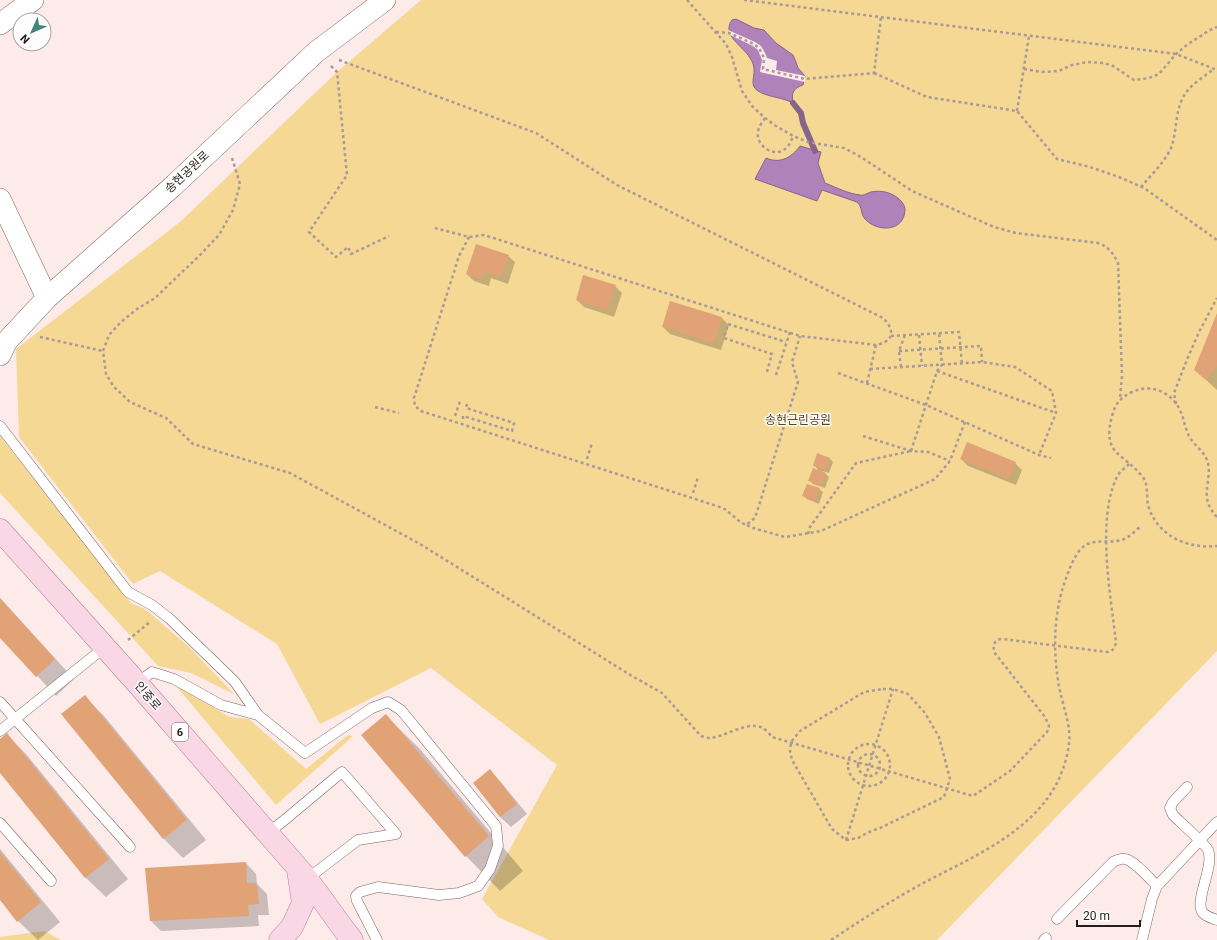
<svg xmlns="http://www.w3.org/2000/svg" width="1217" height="940" viewBox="0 0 1217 940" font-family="Roboto,'Noto Sans KR',sans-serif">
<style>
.green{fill:#f5d894}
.water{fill:#b082ba;stroke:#87648b}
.pier{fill:#fcebe9}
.shadow{fill:#0003}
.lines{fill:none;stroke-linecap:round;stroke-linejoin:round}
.stream{stroke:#87648b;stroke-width:6}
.building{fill:#e1a276}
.lane-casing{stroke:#7c6462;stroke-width:11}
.street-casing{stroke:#7c6462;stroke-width:22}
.primary-casing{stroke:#ae8494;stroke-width:23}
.path{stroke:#a89a98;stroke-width:2.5;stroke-dasharray:3 3;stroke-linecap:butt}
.lane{stroke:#fff;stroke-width:10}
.street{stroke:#fff;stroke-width:21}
.primary{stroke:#fad7e5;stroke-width:22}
.labels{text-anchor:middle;stroke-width:3;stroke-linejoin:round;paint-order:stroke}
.shield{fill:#fdfdfd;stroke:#676060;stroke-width:1}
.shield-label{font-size:11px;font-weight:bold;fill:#271d1c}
.street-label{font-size:12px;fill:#271d1c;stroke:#fdfdfd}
.park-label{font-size:12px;fill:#5b460e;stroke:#fdfdfd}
</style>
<rect width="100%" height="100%" fill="#fcebe9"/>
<path class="green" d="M421,0H1217V651L937,940H549L498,917L482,899L557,765L431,668L320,724L277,644L160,571L133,584L19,437L16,349L180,222L337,72Z
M0,436L131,603L145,609L188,646L234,694L191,673L158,666L0,493Z
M177,687L182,688L229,717L249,719L306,769L348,735L353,736L276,805Z
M44,931L61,940H0V937Z"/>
<path class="water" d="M736,19L754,28L764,30L776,43L793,55L796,62L798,68L805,76L803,85C794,88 791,92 793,103C782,97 767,97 758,91C749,85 755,77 754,69C754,65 752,61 750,58C743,46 721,35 732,20Z
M800,146L821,152L818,163L825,183C835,187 849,194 860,195C864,196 867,193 871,192C881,190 892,192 900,200C903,203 905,206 905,210C904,232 878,232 866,220C860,215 863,207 857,202L822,190L817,201L755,179L766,158C780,164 791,158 800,146Z"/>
<path class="pier" d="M728,30L755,42L761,46L765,53L767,58L777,61L776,70L805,76V82L760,72L762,60L758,50L753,46L730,35Z"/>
<path class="shadow" d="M508,256L515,262L508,284L491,278L489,286L474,281L467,274Z
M615,286L622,293L614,317L584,307L577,300Z
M670,302L722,318L729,325L721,350L670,334L663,327Z
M1217,315V390L1195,370Z
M829,458L833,462L829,473L822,471L829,477L825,488L813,484L810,480L820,472L814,465Z
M961,459L1015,463L1022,470L1016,485L968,466Z
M819,489L823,492L819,504L807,499L804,496Z
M0,598L74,679L56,696L0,636Z
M84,696L104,716L206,840L183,858L164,839L62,714Z
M385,715L420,749L523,871L500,891L466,856L363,735Z
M7,735L26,754L128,879L106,897L86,878L0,772V740Z
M490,771L500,781L527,814L511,827L500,817L474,783Z
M0,849L60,922L38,940L18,921L0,899Z
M246,863L256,874L257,884L267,894L269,915H258L259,926L161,931L151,921Z"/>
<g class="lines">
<path class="stream" d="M793,103L801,113L803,123L815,151"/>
</g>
<path class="building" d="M476,244L509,255L501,277L484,272L482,280L466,274Z
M583,275L616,285L607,310L576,300Z
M670,301L722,317L714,343L662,327Z
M1217,313V366L1206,380L1194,370Z
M967,442L1016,462L1009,479L960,459Z
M817,453L830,458L826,470L813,466Z
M813,468L826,473L821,485L808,481Z
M807,484L820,488L815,501L802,496Z
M0,598L55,659L36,677L0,638Z
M85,695L187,820L163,839L61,714Z
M386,714L489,836L465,857L361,735Z
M7,733L109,859L85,878L0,773V739Z
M490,769L517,804L500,817L473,783Z
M0,852L41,902L17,922L0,900Z
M246,862L247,883H257L259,904L248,905L249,916L150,921L145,868Z"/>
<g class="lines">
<g class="lane-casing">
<path id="lane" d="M0,426L128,592L152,605L170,619L235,682L258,715L305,753L372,708L388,702L401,710L496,826L498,846L490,869L478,886L459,893L439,895L378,887L360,892L356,896L357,901L377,940
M137,683L152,672L174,679L221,705L258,715
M0,702L130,847
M0,731L105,647
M1187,787L1173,802L1170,808L1173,815C1179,821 1205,844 1208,850C1215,867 1193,902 1203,913C1207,917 1212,918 1217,920
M0,823L51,881
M267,833L281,823L342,772L396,834L358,840L307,879
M1057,919L1113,862C1117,860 1121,858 1125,859C1135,861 1150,879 1157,886
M1044,940L1046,938
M1142,940L1152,899L1157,886L1217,822"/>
</g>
<g class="street-casing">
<path id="street" d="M0,24L33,0
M0,199L47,298
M0,355L7,341L47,298L172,187L316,52L385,0"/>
</g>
<g class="primary-casing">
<path id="primary" d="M0,530L137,683L297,867C317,890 333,916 352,940
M280,940L292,927L303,903L298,870"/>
</g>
<path class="path" d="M687,0L726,44L732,57L742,91L752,106L765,118L776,126L793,136L808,142L844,148L861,157L912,191L994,227L1016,233L1098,243C1109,247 1113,253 1118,263L1122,376L1120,399
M744,0L1176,54L1217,70
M716,32L729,33L754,44L759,48L764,58L763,69L805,79L874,73L881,17
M339,60L536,133L617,185L883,318C890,324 896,336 885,342C883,344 878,344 876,345L800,336L484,235L469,237L435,228
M331,66L337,72L347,175L309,232L336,257L348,247L351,254L389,236
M1024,69L1042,72L1059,71L1072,65L1088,62L1104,63L1113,66L1134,80L1149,78L1159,74L1176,54L1188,44L1210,30L1217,27
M874,73L927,97L1017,111L1057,159L1090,167L1119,177L1144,188L1217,240
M1017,111L1029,36
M765,118C762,123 758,127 758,133C756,144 771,156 782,151C788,148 791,142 793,136
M232,158L240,184L233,210L219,235L200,255L155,298L137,309L121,322L109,335L103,351L106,374L114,387L130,402L166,418L193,444L290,473L420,544L632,676L662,693L701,736C704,737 707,738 710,738C725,737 748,720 763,728C766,730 770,734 772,737L973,796L1010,771L1047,732L1049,726L1045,717L994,652C993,645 994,639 1003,639L1107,652C1113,651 1114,649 1116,643C1111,597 1096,519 1117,477C1119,472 1125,468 1129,464
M1141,187C1151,175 1164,163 1171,148C1178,130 1174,106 1188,90C1195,82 1206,75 1214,69
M469,237L459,256L414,398L415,406L421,411L723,508C731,513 737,521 746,525L755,518L798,382L792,362L800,336
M919,335L922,366
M891,336L959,332L962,364
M40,337L103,351
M899,351L981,346L982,362
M901,367L899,351L905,335
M870,369L982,362L1015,367L1052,391L1056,413L1039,455
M937,371L1056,413
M767,372L772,354L724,338L728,324L786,342
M838,373L926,405L1039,455L1051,458
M776,375L790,332
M867,383L876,345
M1176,404L1174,393L1188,357L1199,332L1217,298
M375,407L399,413
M455,416L460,401
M463,419V416L512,431L514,423L466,408L467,404
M863,436L911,451L928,452L950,461
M911,451L937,371L942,365L939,333
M587,459L592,443
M693,493L698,477
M1217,517C1198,497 1212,483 1208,463C1205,451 1194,446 1189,436C1185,428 1184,419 1180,410C1171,392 1151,383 1132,392C1120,398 1115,404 1112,416C1102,455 1122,452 1142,476C1149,484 1146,495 1148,505C1157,536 1187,549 1217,546
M747,525L753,528L785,537L821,531L935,479L950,461L965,422
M808,534L810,527L856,463L911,451
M128,640L150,622
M883,689H893L908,694L925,713L939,737L950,779L944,797L880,828L869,832L858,838L846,840L832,829L792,760L790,751L791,742L800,731L864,692Z
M848 765a21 21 0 1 1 42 0a21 21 0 1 1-42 0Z
M858 765a11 11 0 1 1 22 0a11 11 0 1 1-22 0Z
M846,840L893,689
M831,940C860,921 886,904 916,887C965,860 1027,837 1056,785C1064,769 1071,748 1069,730C1067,713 1060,697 1058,680C1053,647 1054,613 1065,581C1069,571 1073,557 1081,549C1092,537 1108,544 1121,540C1129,538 1135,531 1141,526"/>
<use href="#lane" class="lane"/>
<use href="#street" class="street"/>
<use href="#primary" class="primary"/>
</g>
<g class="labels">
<rect class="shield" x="172" y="723" width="16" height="18" rx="3"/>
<g class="shield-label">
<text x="180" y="736">6</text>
</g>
<g class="street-label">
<text transform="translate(187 172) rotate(-43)" y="4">송현공원로</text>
<text transform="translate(148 696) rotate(49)" y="4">인중로</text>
</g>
<g class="park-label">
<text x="798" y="424">송현근린공원</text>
</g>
</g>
<g transform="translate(32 32) rotate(225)"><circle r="19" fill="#fdfdfd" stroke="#a7a3a3"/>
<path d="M0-3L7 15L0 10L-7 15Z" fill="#40857a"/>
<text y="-6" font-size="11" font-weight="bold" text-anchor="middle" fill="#271d1c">N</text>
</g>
<path d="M1077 920v6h63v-6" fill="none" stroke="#271d1c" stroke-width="2"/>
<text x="1083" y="920" font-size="12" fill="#271d1c" stroke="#fdfdfd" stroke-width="3" paint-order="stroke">20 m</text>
</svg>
